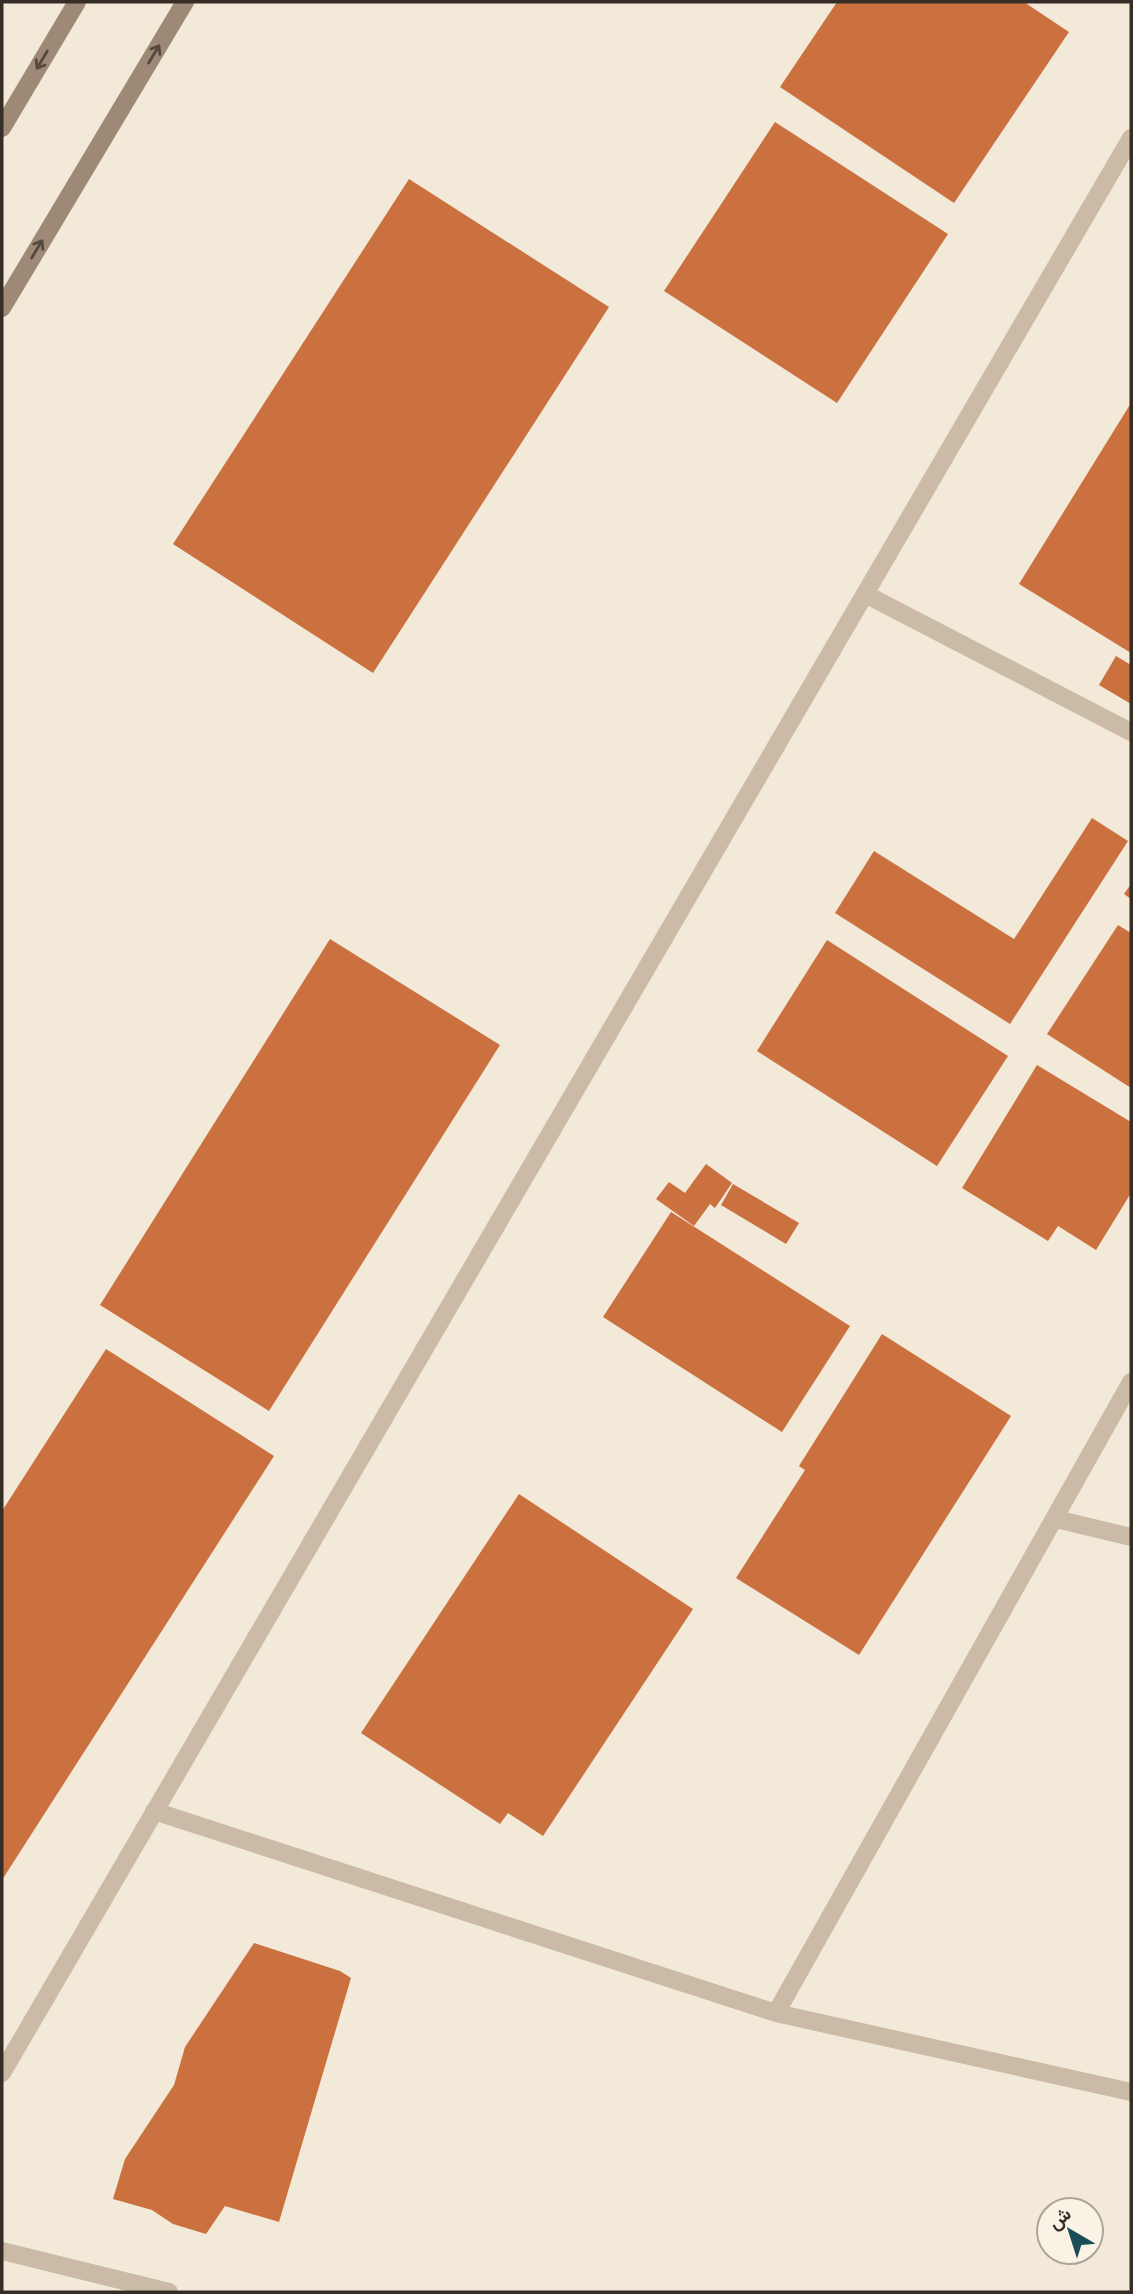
<svg xmlns="http://www.w3.org/2000/svg" width="1133" height="2294" viewBox="0 0 1133 2294" font-family="'Golos Text',Vazirmatn,sans-serif">
<style>
.building{fill:#ca713f}
.lines{fill:none;stroke-linecap:round;stroke-linejoin:round}
.street{stroke:#cbbaa5;stroke-width:18}
.secondary{stroke:#9e8976;stroke-width:18}
.oneway{stroke:#55493e}
</style>
<rect width="100%" height="100%" fill="#f2e9d9"/>
<path class="building" d="M837,2H1024L1069,32L954,203L780,87Z
M775,122L948,234L837,403L664,291Z
M409,179L609,307L373,673L173,544Z
M1131,403V653L1019,584Z
M1116,656L1131,665V704L1099,685Z
M1092,818L1128,841L1010,1024L835,913L874,851L1014,939Z
M1131,884V899L1124,894Z
M1118,925L1131,933V1088L1047,1034Z
M330,939L500,1045L269,1411L100,1305Z
M827,940L1008,1056L937,1166L757,1051Z
M1037,1065L1131,1122V1193L1096,1250L1058,1226L1048,1241L962,1188Z
M706,1164L732,1183L715,1208L710,1204L694,1226L656,1199L669,1182L685,1193Z
M733,1184L799,1223L786,1244L721,1205Z
M671,1212L850,1326L782,1432L603,1317Z
M882,1334L1011,1416L859,1655L736,1578L805,1470L799,1466Z
M106,1349L274,1456L2,1880V1511Z
M519,1494L693,1609L543,1836L508,1813L500,1824L361,1733Z
M254,1943L340,1971L351,1978L279,2222L225,2206L206,2234L173,2224L152,2210L113,2199L125,2159L174,2085L185,2047Z"/>
<g class="lines">
<path class="street" d="M865,594L1131,732
M1056,1519L1131,1537
M154,1811L776,2013L1131,2092
M776,2013L1131,1382
M2,2073L1131,138
M2,2251L169,2292"/>
<path class="secondary" d="M2,128L77,2
M2,308L185,2"/>
</g>
<defs><path id="oneway-shaft" d="M-6 0H5M1.5-3L5.5 0L1.5 3" fill="none" stroke-width="1.6" stroke-linecap="round" stroke-linejoin="round" transform="scale(1.75)"/></defs>
<g class="oneway">
<use href="#oneway-shaft" transform="translate(154 54) rotate(-59)"/>
<use href="#oneway-shaft" transform="translate(42 60) rotate(121)"/>
<use href="#oneway-shaft" transform="translate(37 249) rotate(-59)"/>
</g>
<rect width="1133" height="2294" fill="none" stroke="#362d26" stroke-width="7"/>
<g transform="translate(1070 2231) rotate(321)"><circle r="33" fill="#faf3e5" stroke="#aca499" stroke-width="2"/>
<path d="M0-5L12 26L0 18L-12 26Z" fill="#1b4d59"/>
<text y="-10" font-size="19" font-weight="bold" text-anchor="middle" fill="#362d26">ش</text>
</g>
</svg>
